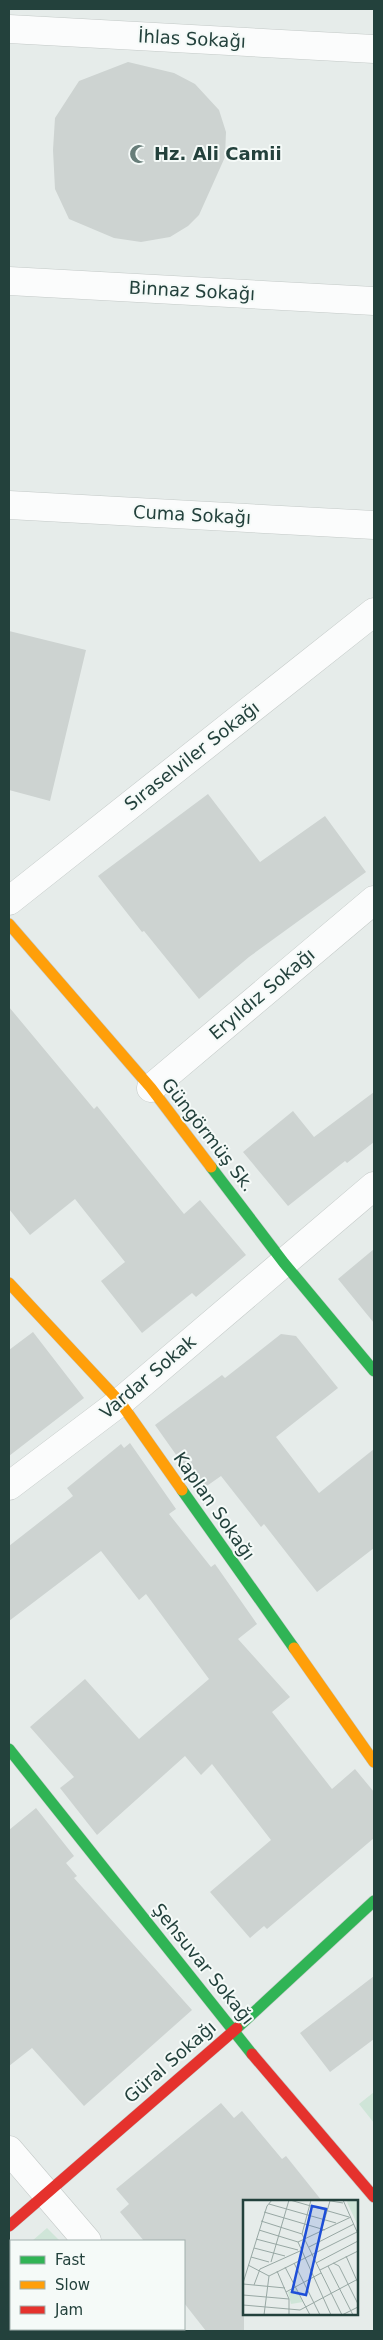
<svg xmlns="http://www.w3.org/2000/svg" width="383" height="2340" viewBox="0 0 383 2340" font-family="'DejaVu Sans',sans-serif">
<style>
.green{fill:#cfe5d8}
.building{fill:#cdd3d1}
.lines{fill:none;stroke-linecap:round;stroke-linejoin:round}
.street-casing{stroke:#c3c9c7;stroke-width:29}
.fast-casing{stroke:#c2c9c7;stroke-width:12}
.slow-casing{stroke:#c2c9c7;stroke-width:12}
.jam-casing{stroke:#c2c9c7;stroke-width:12}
.path{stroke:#c2ccca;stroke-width:3;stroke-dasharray:2.5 4;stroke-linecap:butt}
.street{stroke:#fbfcfc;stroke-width:28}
.fast{stroke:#30b455;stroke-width:11}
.slow{stroke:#ff9f0a;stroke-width:11}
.jam{stroke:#e5322d;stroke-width:11}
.labels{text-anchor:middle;stroke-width:4;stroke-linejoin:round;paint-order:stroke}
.street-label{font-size:18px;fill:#23413c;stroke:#f5faf8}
.poi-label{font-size:18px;font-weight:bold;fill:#23413c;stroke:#f5faf8;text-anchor:start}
.inset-road{fill:none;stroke:#98a8a4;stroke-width:1}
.view{fill:#1d4ed8;fill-opacity:0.15;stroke:#1d4ed8;stroke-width:2.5}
.inset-edge{fill:none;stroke:#23413c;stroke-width:2.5}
</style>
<rect width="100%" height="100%" fill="#e6ecea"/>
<path class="green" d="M374,2092V2123L359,2104Z
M47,2228L60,2241H32Z
M11,2260V2329H142L144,2331H9V2262Z"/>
<path class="building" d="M128,62L174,73L195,84L219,110L226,132L225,157L199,215L188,226L170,237L141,242L114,238L69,219L55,189L53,150L55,118L79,81Z
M9,631L86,650L50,801L9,790Z
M208,794L260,862L325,816L366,872L249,957L199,999L144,931L142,932L98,876Z
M9,1007L94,1109L97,1106L184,1214L200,1200L246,1255L196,1297L192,1293L142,1333L101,1281L125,1262L75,1199L30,1235L9,1209Z
M374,1092V1142L347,1163L345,1161L288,1206L243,1152L293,1111L314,1137Z
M374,1249V1323L338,1279Z
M33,1332L84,1398L9,1456V1350Z
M281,1334L296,1336L338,1388L276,1437L319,1493L374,1449V1548L317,1592L264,1524L261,1527L221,1476L201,1490L155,1425L222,1375L225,1378Z
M130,1443L176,1509L169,1514L211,1567L215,1564L257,1624L238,1639L290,1697L272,1712L332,1789L355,1769L374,1792V1838L267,1929L264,1926L250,1938L210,1892L271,1840L212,1764L201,1775L185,1756L97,1835L60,1788L74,1777L30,1727L85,1679L139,1739L209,1679L146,1594L139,1600L101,1551L9,1621V1546L73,1496L67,1488L121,1444L124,1448Z
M36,1808L74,1856L66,1863L77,1876L74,1878L192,2010L84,2106L32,2048L9,2066V1830Z
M374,1976V2039L330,2072L300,2033Z
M221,2103L234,2118L242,2111L282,2159L286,2156L322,2201H244V2331H206L184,2303V2241H144L120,2212L129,2204L116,2189Z"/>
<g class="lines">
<g class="street-casing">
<path id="street" d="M9,29L374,49
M9,281L374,301
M9,505L374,525
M9,901L374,612
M151,1088L374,900
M9,1486L120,1402L374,1186
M9,2150L87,2241
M165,2329L167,2331"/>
</g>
<g class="fast-casing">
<path id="fast" d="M211,1167L284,1263L374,1371
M182,1490L294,1648
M9,1749L252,2054
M237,2028L374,1901"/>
</g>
<g class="slow-casing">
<path id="slow" d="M9,924L151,1088L211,1167
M9,1283L120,1402L182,1490
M294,1648L374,1762"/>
</g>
<g class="jam-casing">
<path id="jam" d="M252,2054L374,2197
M9,2226L237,2028"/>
</g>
<path class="path" d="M9,2319L11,2322
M17,2329L19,2331"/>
<use href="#street" class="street"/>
<use href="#fast" class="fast"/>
<use href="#slow" class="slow"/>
<use href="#jam" class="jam"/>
</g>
<defs>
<g id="mosque-bare" transform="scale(1.5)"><path d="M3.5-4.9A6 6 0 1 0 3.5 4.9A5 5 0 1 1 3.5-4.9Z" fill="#677d79" stroke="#f5faf8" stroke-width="2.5" paint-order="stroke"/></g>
</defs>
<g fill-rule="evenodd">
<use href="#mosque-bare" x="139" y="154"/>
</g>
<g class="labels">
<g class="street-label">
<text transform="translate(192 39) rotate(3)" y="6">İhlas Sokağı</text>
<text transform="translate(192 291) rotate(3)" y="6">Binnaz Sokağı</text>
<text transform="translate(192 515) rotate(3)" y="6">Cuma Sokağı</text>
<text transform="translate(192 756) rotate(-38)" y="6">Sıraselviler Sokağı</text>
<text transform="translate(262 994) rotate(-40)" y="6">Eryıldız Sokağı</text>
<text transform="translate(208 1135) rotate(52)" y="6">Güngörmüş Sk.</text>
<text transform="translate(148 1377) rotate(-40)" y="6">Vardar Sokak</text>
<text transform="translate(214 1506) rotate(55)" y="6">Kaplan Sokağı</text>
<text transform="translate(203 1964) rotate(51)" y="6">Şehsuvar Sokağı</text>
<text transform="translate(170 2062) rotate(-41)" y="6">Güral Sokağı</text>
</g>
<g class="poi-label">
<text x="154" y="160">Hz. Ali Camii</text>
</g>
</g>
<g transform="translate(243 2200)">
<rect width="115" height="115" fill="#e6ecea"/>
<path d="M105,0H115V26L104,2ZM52,88L60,102L48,104L45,92Z" fill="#cfe5d8"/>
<path class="inset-road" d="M47,0L106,17M82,0L100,3M100,0L115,34M26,4L93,23M21,12L82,30M18,21L59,34M79,28L87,1M16,30L55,42L108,17M59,34L99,115M59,34L68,0M13,39L55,50M55,42L88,115M66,47L111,24M11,48L42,56M103,56L115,83M8,57L26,62M28,62L46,0M51,63L77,115M73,63L115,41M90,63L96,66L115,104M5,65L26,76L21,115M85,66L110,115M42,67L67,115M77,70L115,51M34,71L46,99V115M26,76L114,32M0,83L24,6L29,0M0,84L42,88M11,85L17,69L57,51M43,92L78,73M0,95L46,99M0,105L57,110M57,110L115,79M99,115L115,107"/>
<path class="view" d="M69,6L83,9L63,95L49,92Z"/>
<rect width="115" height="115" class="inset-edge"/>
</g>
<rect width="383" height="2340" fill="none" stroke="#23413c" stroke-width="20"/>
<rect x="10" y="2240" width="175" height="90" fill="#f5faf8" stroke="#a1b0ad"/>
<rect x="20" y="2256" width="25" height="8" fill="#30b455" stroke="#a1b0ad"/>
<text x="55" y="2265" font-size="15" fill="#23413c">Fast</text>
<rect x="20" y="2281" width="25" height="8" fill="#ff9f0a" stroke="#a1b0ad"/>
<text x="55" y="2290" font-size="15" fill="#23413c">Slow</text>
<rect x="20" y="2306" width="25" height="8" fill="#e5322d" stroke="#a1b0ad"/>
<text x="55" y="2315" font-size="15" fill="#23413c">Jam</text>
</svg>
